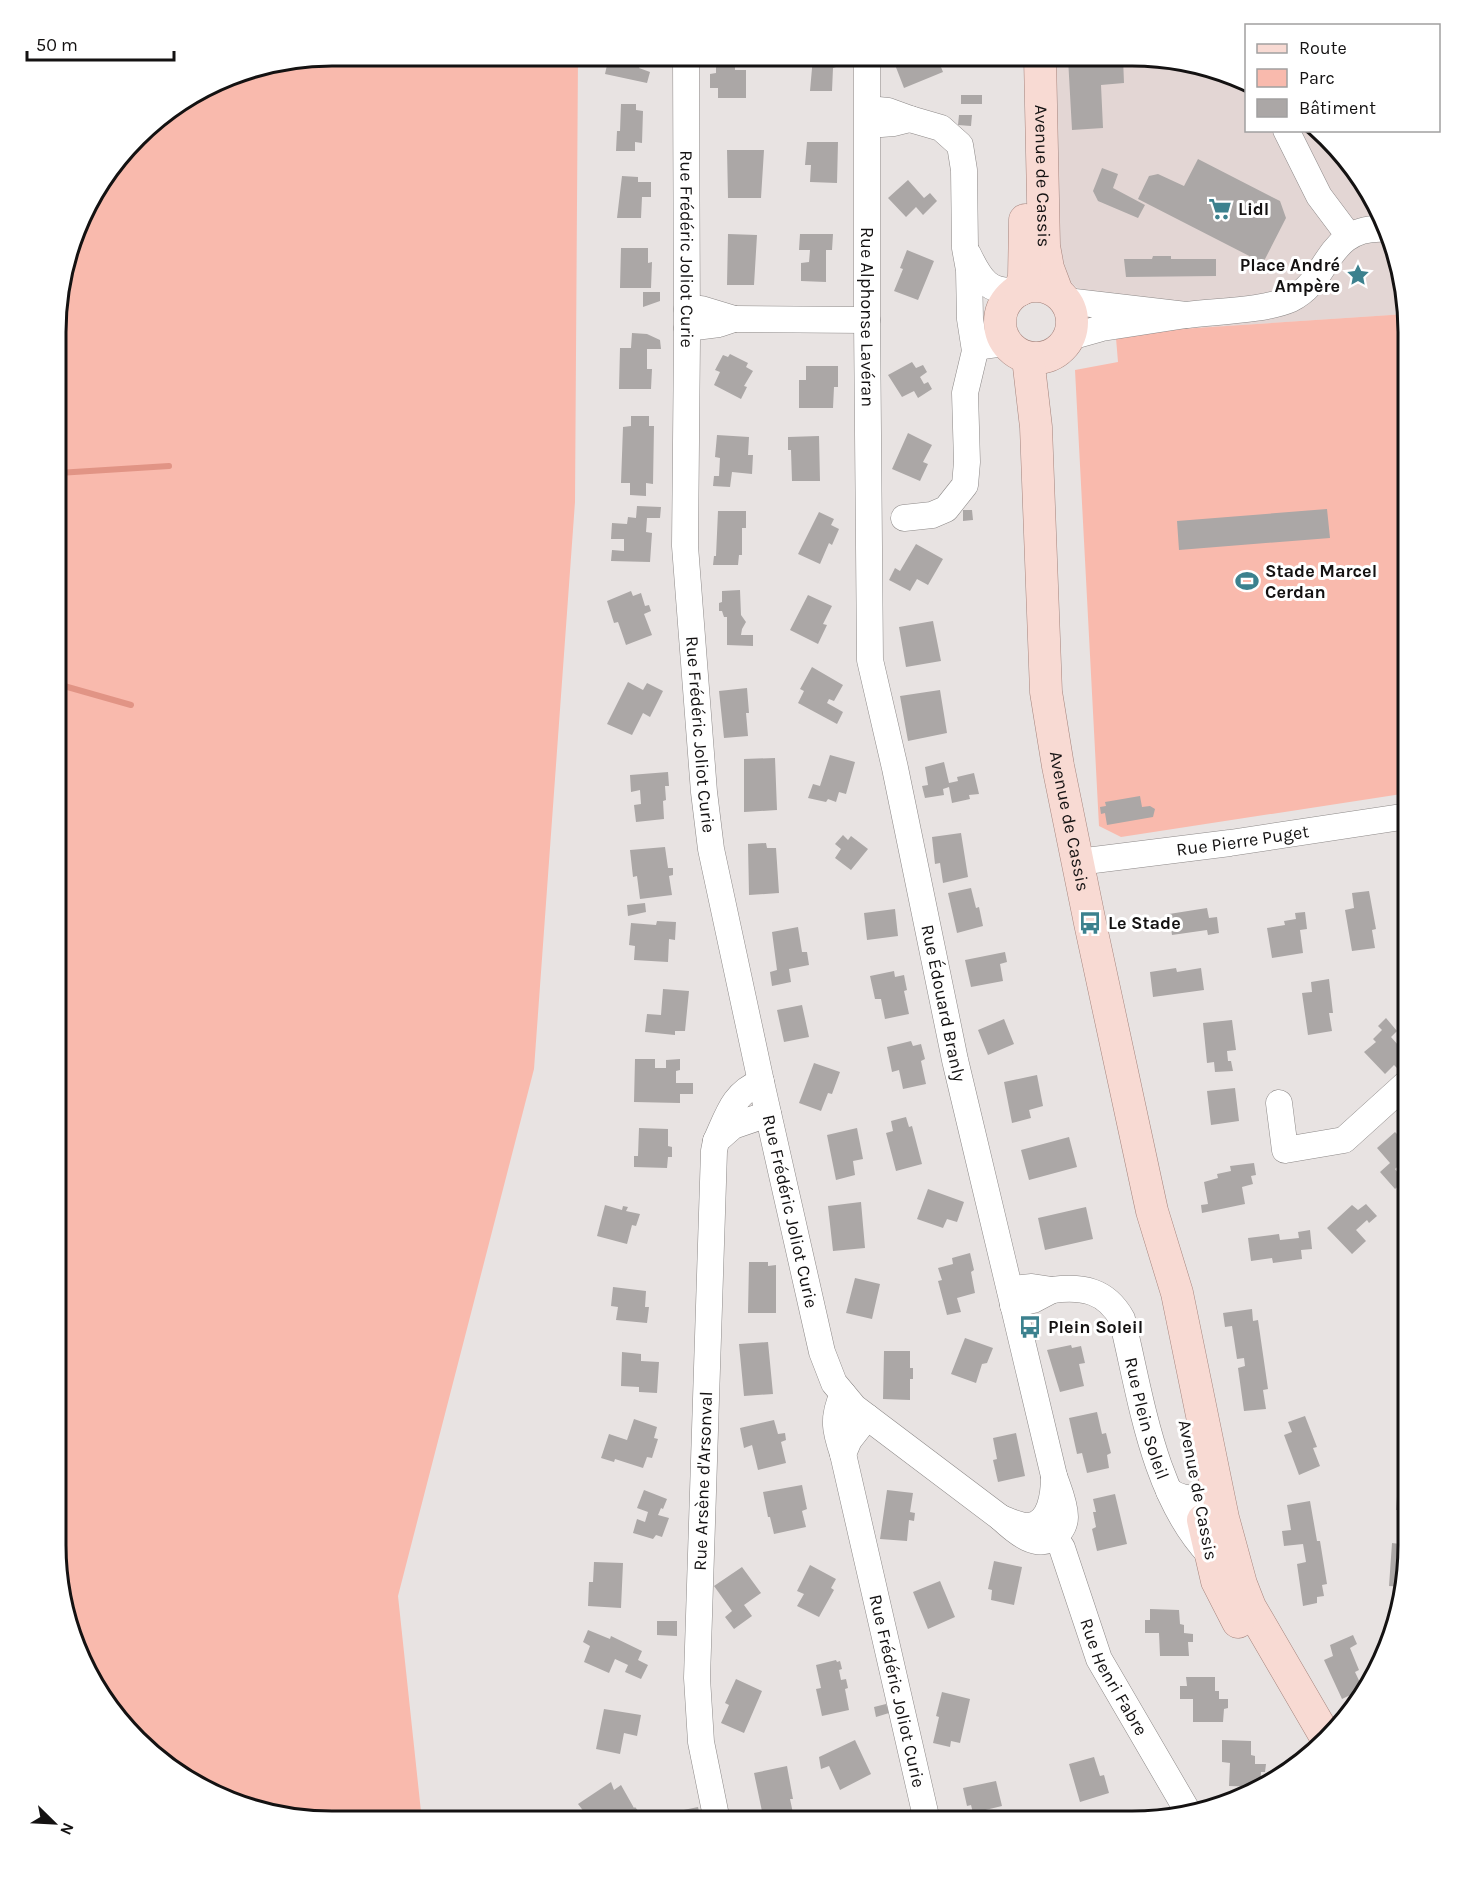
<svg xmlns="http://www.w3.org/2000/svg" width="1464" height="1877" viewBox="0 0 1464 1877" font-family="Karla,sans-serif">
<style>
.built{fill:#e3d6d4}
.green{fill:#f9baad}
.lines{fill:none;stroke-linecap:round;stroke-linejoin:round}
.stream{stroke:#e19485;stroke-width:6}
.building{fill:#aba7a6}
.minor-casing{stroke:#8d8988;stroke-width:27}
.major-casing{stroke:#a5847d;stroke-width:33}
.minor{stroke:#fff;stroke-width:26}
.major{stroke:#f8dad3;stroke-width:32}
.labels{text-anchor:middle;stroke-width:6;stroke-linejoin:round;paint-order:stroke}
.street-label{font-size:18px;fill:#141212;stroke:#fff}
.poi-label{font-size:18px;font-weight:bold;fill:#141212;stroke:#fff;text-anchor:start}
.rim{fill:none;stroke:#141212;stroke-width:3}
</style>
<rect width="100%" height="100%" fill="#e8e3e2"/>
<path class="built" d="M1050,58H1168L1246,88V130L1312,131L1372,194L1399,261L1406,314L1120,333L1090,293L1079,289L1070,282L1060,250Z"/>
<path class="green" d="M332,56H578L575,502L534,1069L398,1596L422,1821H314L244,1807L179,1775L92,1683L65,1617L56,1545L58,296L92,194L150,124L243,70Z
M1406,314L1408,332V793L1121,837L1099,826L1075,370L1118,362L1116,338L1120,333Z"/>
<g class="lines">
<path class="stream" d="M58,473L169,466
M57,684L131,705"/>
</g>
<path class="building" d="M609,56H638L636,62L641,63L639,68L650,72L647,83L605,74Z
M813,57H836V67L833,68L832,91H810Z
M892,57H937L943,72L904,88Z
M1068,58H1123L1124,83L1101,85L1103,128L1072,130Z
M716,62L735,63V70H746V98H718V88H710V74L716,73Z
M961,95H982V104H961Z
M621,104H636V110L643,111L642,143L635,142V151H616L617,131H620Z
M959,115H972L971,126L958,125Z
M807,142H838L837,183L810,182L811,165H805Z
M727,150H764L761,198H728Z
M1198,159L1280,201L1286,218L1263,263L1138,199L1149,176L1158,174L1184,186Z
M1102,168L1118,174L1113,188L1145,205L1138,218L1098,201L1093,191Z
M622,176L638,177V182H651V197H642L641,218H617Z
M908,180L924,198L930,193L937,201L923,215L916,207L906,217L888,198Z
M728,234L757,235L754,285H727Z
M800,234H833L832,250H826V282L801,281V263L809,262L810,250H799Z
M621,248H648V263L652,262L651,288H620Z
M907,250L934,261L918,300L894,291L903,269L900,268Z
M1153,256H1171V259H1216V276L1126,277L1124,259H1152Z
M643,292H660V301L643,307Z
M632,333L647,334L660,340L661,349H647V369H652L651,389H619L620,348H631Z
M730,354L748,363L746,367L753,371L744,386L747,387L741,399L714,385L720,372L715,370L723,355L728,357Z
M912,362L916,368L923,365L927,372L920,377L924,384L928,382L932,389L918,398L914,391L902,397L888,375Z
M806,366H838V387H834L833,408H799V380H806Z
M631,416H649V426H654L653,484L646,483V496L630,495V483H621L623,427L631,426Z
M908,433L932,445L923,462L928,464L920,481L892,469Z
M717,435L749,437L748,455H753L752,474L732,472L730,487L713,486L714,476H719L720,458L715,457Z
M819,436L820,481H792L791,450H788V437Z
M637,506L661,507L660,518H647L646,532L652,533L650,562L611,561L612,550L624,551V539H611L612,523L627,524L628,517L636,518Z
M1327,509L1330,538L1179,550L1177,521Z
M963,510H972L973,520L963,521Z
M718,511H746V528H742V555H739L738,565H713L714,556H716Z
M819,512L834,519L831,525L839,529L832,545L829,543L820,564L798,554Z
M916,544L943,559L928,585L917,579L910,591L889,580L895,568L900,571Z
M740,590L741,615L746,622L742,629L741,635H753V646L727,645V617H724L722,611H719V603L722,602V591Z
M631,591L633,596L641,593L645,606L649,605L651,611L644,614L652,635L626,645L618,622L614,623L607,601Z
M808,595L832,606L823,624L827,625L818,644L790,630Z
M933,621L941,661L906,667L899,627Z
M812,667L843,685L834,701L829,699L827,703L843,712L837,724L798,703L804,691L800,689Z
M628,682L643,690L647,683L663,691L650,717L643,713L632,735L607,724Z
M747,688L749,713H746L748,736L724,738L719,691Z
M940,690L947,733L908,741L900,696Z
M830,755L855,762L846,794L839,792L836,802L828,799L826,802L808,798L813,784L820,786Z
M775,758L777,810L744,812V759Z
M944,762L949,783L958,781L957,777L974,773L979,794L969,795L970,799L952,803L949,787L943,789L944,795L925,798L922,786L928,785L925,767Z
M668,772L669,786H665L666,800L663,801L664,819L636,822L634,805L641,804L640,790L631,792L630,775Z
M1140,796L1142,807L1150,806L1155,809L1153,817L1107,825L1105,813L1101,814L1100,807L1106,806L1105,802Z
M961,833L968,877L943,883L940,863L935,864L932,837Z
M843,835L848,840L851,836L868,849L851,870L835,858L841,849L835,844Z
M766,843L767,848H776L779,893L749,895L748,844Z
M665,847L668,868H673V875L669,876L672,895L640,899L637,876L633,877L630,850Z
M1408,883V915H1407L1401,884Z
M971,888L976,908L979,907L983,926L957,933L948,893Z
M1369,891L1376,929L1372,930L1375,948L1352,951L1345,910L1354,908L1352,893Z
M645,903L646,912L628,916L627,905Z
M1207,908L1209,918L1217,917L1219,933L1208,935L1207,930L1172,935L1169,914Z
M895,909L898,936L867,940L864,913Z
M1305,912L1307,929L1300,930L1303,953L1272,958L1267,928L1285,925L1284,921L1296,919L1295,913Z
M657,921L676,922L675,940L669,939L668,962L634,960L635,946L629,945L631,923L656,925Z
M798,927L802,952H807L809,965L789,969L791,982L772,986L770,972L777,970L772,932Z
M1005,952L1007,962L1000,964L1003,981L971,987L965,960Z
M1176,968L1177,972L1201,968L1204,990L1153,997L1150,972Z
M894,971L895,977L904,975L907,990L904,991L909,1014L885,1019L881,999H875L870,976Z
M1329,979L1333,1013H1329L1332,1031L1308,1035L1302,993L1312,992L1311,982Z
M663,989L689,991L685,1031H675V1035L645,1032L647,1014L661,1015Z
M802,1005L809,1037L784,1042L777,1010Z
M1386,1018L1397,1031L1391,1037L1406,1054L1401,1059L1403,1061L1397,1068L1394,1065L1385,1074L1364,1052L1376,1042L1373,1039L1382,1030L1378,1026Z
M1004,1019L1014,1044L988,1055L978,1030Z
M1232,1020L1236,1050L1227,1051L1228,1061H1231L1233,1071L1215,1072L1214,1062L1207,1063L1203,1023Z
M911,1041L913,1046L921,1044L925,1059L921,1061L926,1084L903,1089L899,1070L892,1072L887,1047Z
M635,1059H655V1068H666V1060L680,1059V1070L676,1071V1083H693V1094H680V1103L634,1102Z
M814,1063L840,1072L832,1094L828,1093L821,1111L799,1103Z
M1037,1075L1043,1106L1029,1110L1031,1118L1012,1123L1004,1082Z
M1235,1088L1239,1121L1211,1125L1207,1091Z
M906,1117L909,1127L912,1126L922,1164L896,1171L886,1133L893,1131L891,1121Z
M1408,1127V1158L1395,1169L1399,1174L1404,1169L1408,1174V1178L1395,1189L1380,1172L1390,1163L1377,1148L1395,1132L1398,1135Z
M639,1128L668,1129V1146L672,1147V1157H668L667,1168L634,1167V1156H638Z
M857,1128L863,1159L853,1161L855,1175L836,1180L827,1135Z
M1069,1137L1077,1167L1029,1180L1021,1150Z
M1254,1163L1256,1175L1251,1176L1253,1184L1242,1187L1245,1204L1202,1213L1201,1205L1208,1204L1204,1182L1218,1178L1217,1174L1231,1171L1230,1166Z
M928,1189L964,1202L957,1222L947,1219L943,1228L917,1219Z
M861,1202L865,1248L833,1251L828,1206Z
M1366,1204L1377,1216L1369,1223L1367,1220L1356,1230L1366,1241L1352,1254L1327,1228L1352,1205L1358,1210Z
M605,1205L622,1210L623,1206L628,1207L626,1211L640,1214L636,1226L632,1225L627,1244L597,1236Z
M1086,1207L1093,1239L1045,1250L1038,1218Z
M1310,1230L1312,1249L1301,1250L1302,1259L1273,1263L1272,1258L1251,1261L1248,1238L1279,1234L1280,1240L1299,1238L1298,1232Z
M970,1253L974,1270L971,1272L975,1293L957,1298L961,1312L947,1315L938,1281L942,1280L938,1268L953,1264L952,1258Z
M749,1262H768V1266L776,1265V1313H748Z
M855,1278L880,1284L872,1319L846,1313Z
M613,1287L646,1291L645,1307H649L647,1323L616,1320L618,1307L611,1306Z
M1252,1309L1253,1321L1258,1320L1268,1389L1263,1390L1266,1409L1244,1411L1238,1368L1245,1366L1244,1358L1237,1359L1232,1326L1225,1327L1223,1313Z
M965,1338L993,1348L987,1363L982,1364L976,1383L951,1374Z
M768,1342L773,1394L744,1396L739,1344Z
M1071,1345L1072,1348L1081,1346L1085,1363L1079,1364L1084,1386L1060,1392L1047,1350Z
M884,1351H910V1368H913V1379H910V1400L883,1399Z
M622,1352L641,1354V1361L659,1362L657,1393L639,1392V1387L621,1386Z
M1097,1412L1102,1434L1106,1433L1111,1453L1107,1455L1109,1468L1087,1473L1082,1453L1077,1454L1069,1418Z
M1305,1416L1317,1447L1313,1448L1320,1466L1299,1475L1284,1435L1292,1432L1288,1422Z
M634,1419L657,1427L654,1438L658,1439L652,1458L647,1457L643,1468L615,1459L614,1462L601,1458L609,1434L627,1440Z
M774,1420L778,1434L785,1433L786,1440L781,1442L786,1463L758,1470L752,1445L744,1448L740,1428Z
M1016,1433L1025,1476L998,1482L993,1460L997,1459L993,1438Z
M1398,1483H1408V1510H1396Z
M802,1485L807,1509L802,1511L806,1527L774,1534L770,1517H768L763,1492Z
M644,1490L667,1499L663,1509L661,1508L658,1515L669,1518L662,1537L656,1535L653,1539L633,1533L637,1519L645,1522L648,1512L637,1508Z
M887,1490L913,1493L910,1512L915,1513L914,1521L909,1520L907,1541L880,1539Z
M1115,1494L1127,1544L1097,1551L1092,1529L1096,1527L1093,1512H1096L1093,1499Z
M1310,1501L1317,1541H1320L1327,1584L1322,1585L1324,1596L1317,1597V1603L1303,1606L1297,1564L1306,1562L1303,1544L1284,1546L1282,1531L1291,1530L1287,1505Z
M1401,1535L1408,1536V1562L1403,1587L1389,1586L1392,1543L1400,1544Z
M994,1561L1022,1567L1014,1605L991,1600L992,1590L988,1589Z
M594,1562L623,1563L621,1608L588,1606L589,1582H593Z
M810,1565L836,1579L831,1588L834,1590L819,1617L797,1606L804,1594L797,1591Z
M742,1567L761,1593L744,1605L752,1616L734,1629L725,1617L732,1611L714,1586Z
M940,1581L955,1617L928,1629L913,1592Z
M1150,1609L1179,1610L1180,1624L1184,1625V1633L1193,1634V1642H1188L1189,1656H1160L1159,1633H1145V1620H1150Z
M657,1621H677V1636L657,1635Z
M588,1630L610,1639L611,1636L642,1651L638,1660L648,1665L641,1679L625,1672L628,1665L615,1659L609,1673L584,1662L590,1646L583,1642Z
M1353,1635L1357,1644L1350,1648L1359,1670L1355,1672L1363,1689L1342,1699L1324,1660L1333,1656L1330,1645Z
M836,1660L837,1662L840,1661L842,1669L839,1670L841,1680L846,1679L848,1688L845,1689L849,1710L822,1716L816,1689L821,1688L816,1665Z
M1186,1677H1215V1691H1219V1699H1228V1708L1224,1709L1223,1722H1193V1699H1180V1686H1187Z
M736,1679L762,1691L744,1733L721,1723L729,1705L725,1703Z
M942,1692L970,1699L960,1743L951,1741L950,1747L933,1743L939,1717L936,1716Z
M886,1704L889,1713L876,1717L874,1707Z
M604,1709L641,1715L637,1736L624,1733L620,1754L596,1749Z
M855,1740L871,1774L840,1790L829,1766L821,1769L819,1757Z
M1222,1740L1251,1741V1755L1255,1756V1764H1266L1265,1772H1261L1260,1787L1229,1786L1230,1763L1222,1762Z
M1094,1757L1100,1776L1104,1775L1109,1793L1080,1802L1069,1764Z
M787,1766L793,1799H790L794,1818L778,1821H764L754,1773Z
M996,1781L1002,1806L973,1813L971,1805L967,1806L963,1788Z
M611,1782L614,1790L621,1785L634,1808L635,1807L640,1813L627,1821L621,1814L610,1821H591L578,1804Z
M698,1807L701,1820L675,1821L674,1812Z"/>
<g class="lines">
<g class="minor-casing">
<g id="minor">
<path id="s1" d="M686,57L687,338L685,546L704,792L711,849L761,1082L822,1352L834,1383L854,1407L1001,1518"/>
<path id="s2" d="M867,57V320L870,660L895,768L955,1060L1054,1476"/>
<path d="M868,109L888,111L910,119L894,123L868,125"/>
<path d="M1286,130L1319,196L1349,236"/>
<path d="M968,254C980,279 989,295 1020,290"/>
<path d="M1066,301L1186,315L1102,328L1070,337"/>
<path d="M1186,315C1216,311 1263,311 1291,299C1331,280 1325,225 1386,229"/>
<path d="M734,319L867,320"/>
<path d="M687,328L719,324L734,319L701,309H687"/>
<path d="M975,347L997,344L1007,345"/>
<path d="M904,518L932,515L946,509L965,485L967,462L965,393L975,351L970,319L969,270L965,248L964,170L960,145L941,128L910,119"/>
<path id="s3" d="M1078,862L1230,843L1408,816"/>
<path d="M761,1082C733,1093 728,1115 716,1141L733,1126L768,1114"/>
<path d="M1279,1103L1285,1150L1344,1140L1408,1082"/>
<path d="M716,1141L714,1151L697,1678L701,1742L717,1821"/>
<path d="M1010,1289L1032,1287L1052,1290L1033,1300L1013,1305"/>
<path id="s4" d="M1052,1290C1082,1286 1106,1290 1122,1319C1141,1397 1153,1495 1210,1555"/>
<path d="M843,1394C832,1418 835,1430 843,1454L849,1440L867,1417"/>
<path id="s5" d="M843,1454L927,1821"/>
<path d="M1054,1476C1058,1488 1065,1503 1065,1517C1065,1523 1062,1530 1057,1534C1039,1553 1015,1531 1001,1518C1009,1521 1019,1526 1028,1526C1051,1525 1054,1493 1054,1476Z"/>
<path d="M1169,1491C1195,1508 1203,1486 1223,1518"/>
<path id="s6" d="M1043,1519L1062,1548L1099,1659L1187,1810"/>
</g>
</g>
<g class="major-casing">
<g id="major">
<path id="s7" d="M1040,58L1044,246L1048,268L1057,292"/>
<circle cx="1036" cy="322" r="36"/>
<path d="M1020,290L1024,277L1025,220"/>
<path id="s8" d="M1028,358L1036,427L1046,692L1058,766L1090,923L1152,1211L1177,1293L1223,1518L1241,1584L1250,1607L1324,1734"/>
<path d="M1203,1520L1217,1581L1238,1622"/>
</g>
</g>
<use href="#minor" class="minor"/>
<use href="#major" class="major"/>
</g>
<defs>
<g id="supermarket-bare" transform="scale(1.8)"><path d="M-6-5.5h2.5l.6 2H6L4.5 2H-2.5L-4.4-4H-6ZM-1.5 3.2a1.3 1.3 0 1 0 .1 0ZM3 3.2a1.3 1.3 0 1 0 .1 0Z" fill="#3c818e" stroke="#fff" stroke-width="2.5" paint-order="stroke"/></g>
<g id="sight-bare" transform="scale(1.8)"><path d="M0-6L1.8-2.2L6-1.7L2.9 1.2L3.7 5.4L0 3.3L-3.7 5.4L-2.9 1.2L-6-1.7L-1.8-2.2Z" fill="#3c818e" stroke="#fff" stroke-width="2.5" paint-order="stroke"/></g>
<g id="stadium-bare" transform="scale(1.8)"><path d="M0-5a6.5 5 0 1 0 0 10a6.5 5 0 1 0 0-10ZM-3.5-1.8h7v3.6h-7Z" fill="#3c818e" stroke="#fff" stroke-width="2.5" paint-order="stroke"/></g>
<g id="bus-bare" transform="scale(1.8)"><path d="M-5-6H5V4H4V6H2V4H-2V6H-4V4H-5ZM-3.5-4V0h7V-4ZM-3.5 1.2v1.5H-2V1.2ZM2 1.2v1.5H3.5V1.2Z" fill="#3c818e" stroke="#fff" stroke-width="2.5" paint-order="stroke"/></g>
</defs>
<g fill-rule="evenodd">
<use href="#supermarket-bare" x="1220" y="209"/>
<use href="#sight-bare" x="1358" y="275"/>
<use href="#stadium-bare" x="1247" y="581"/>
<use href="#bus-bare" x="1090" y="923"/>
<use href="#bus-bare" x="1030" y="1327"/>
</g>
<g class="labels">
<g class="street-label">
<text dy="6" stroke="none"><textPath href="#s7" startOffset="118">Avenue de Cassis</textPath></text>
<text dy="6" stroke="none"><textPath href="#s1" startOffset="192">Rue Frédéric Joliot Curie</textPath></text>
<text dy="6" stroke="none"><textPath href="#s2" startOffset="260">Rue Alphonse Lavéran</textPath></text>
<text dy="6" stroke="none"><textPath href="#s1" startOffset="678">Rue Frédéric Joliot Curie</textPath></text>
<text dy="6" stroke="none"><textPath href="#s8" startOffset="466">Avenue de Cassis</textPath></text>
<text dy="6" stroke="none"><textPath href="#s3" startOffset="166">Rue Pierre Puget</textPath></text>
<text dy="6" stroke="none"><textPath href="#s2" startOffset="954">Rue Édouard Branly</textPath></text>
<text dy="6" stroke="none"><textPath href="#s1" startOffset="1164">Rue Frédéric Joliot Curie</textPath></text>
<text dy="6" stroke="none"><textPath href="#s4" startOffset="184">Rue Plein Soleil</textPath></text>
<text transform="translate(703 1481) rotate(-88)" y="6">Rue Arsène d'Arsonval</text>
<text transform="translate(1198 1490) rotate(79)" y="6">Avenue de Cassis</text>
<text dy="6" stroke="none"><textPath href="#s6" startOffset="174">Rue Henri Fabre</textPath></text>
<text dy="6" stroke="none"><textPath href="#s5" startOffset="243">Rue Frédéric Joliot Curie</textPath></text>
</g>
<g class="poi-label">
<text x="1238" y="215">Lidl</text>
<text x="1340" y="271" text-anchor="end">Place André<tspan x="1340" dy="21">Ampère</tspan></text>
<text x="1265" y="577">Stade Marcel<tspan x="1265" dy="21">Cerdan</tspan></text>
<text x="1108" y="929">Le Stade</text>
<text x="1048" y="1333">Plein Soleil</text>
</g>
</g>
<path d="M0 0H1464V1877H0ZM332 66H1132A266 266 0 0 1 1398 332V1545A266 266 0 0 1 1132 1811H332A266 266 0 0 1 66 1545V332A266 266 0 0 1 332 66Z" fill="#fff" fill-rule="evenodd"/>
<path class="rim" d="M332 66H1132A266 266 0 0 1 1398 332V1545A266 266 0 0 1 1132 1811H332A266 266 0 0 1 66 1545V332A266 266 0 0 1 332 66Z"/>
<rect x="1245" y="24" width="195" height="108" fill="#ffffff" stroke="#a1a0a0" stroke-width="1.5"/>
<rect x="1257" y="44" width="30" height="9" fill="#f8dad3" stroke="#a1a0a0" stroke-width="1.5"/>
<text x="1299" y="54" font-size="18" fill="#141212">Route</text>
<rect x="1257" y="69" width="30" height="18" fill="#f9baad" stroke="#a1a0a0" stroke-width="1.5"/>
<text x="1299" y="84" font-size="18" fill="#141212">Parc</text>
<rect x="1257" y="99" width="30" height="18" fill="#aba7a6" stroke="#a1a0a0" stroke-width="1.5"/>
<text x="1299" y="114" font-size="18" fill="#141212">Bâtiment</text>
<g transform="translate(54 1823) rotate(114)" stroke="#ffffff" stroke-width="4.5" paint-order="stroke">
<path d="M0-4.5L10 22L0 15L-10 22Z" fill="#141212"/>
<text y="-9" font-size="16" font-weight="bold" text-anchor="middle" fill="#141212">N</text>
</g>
<path d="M27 51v9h147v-9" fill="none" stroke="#141212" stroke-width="3"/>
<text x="36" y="51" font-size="18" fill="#141212" stroke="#ffffff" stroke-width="4.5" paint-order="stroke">50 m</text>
</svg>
